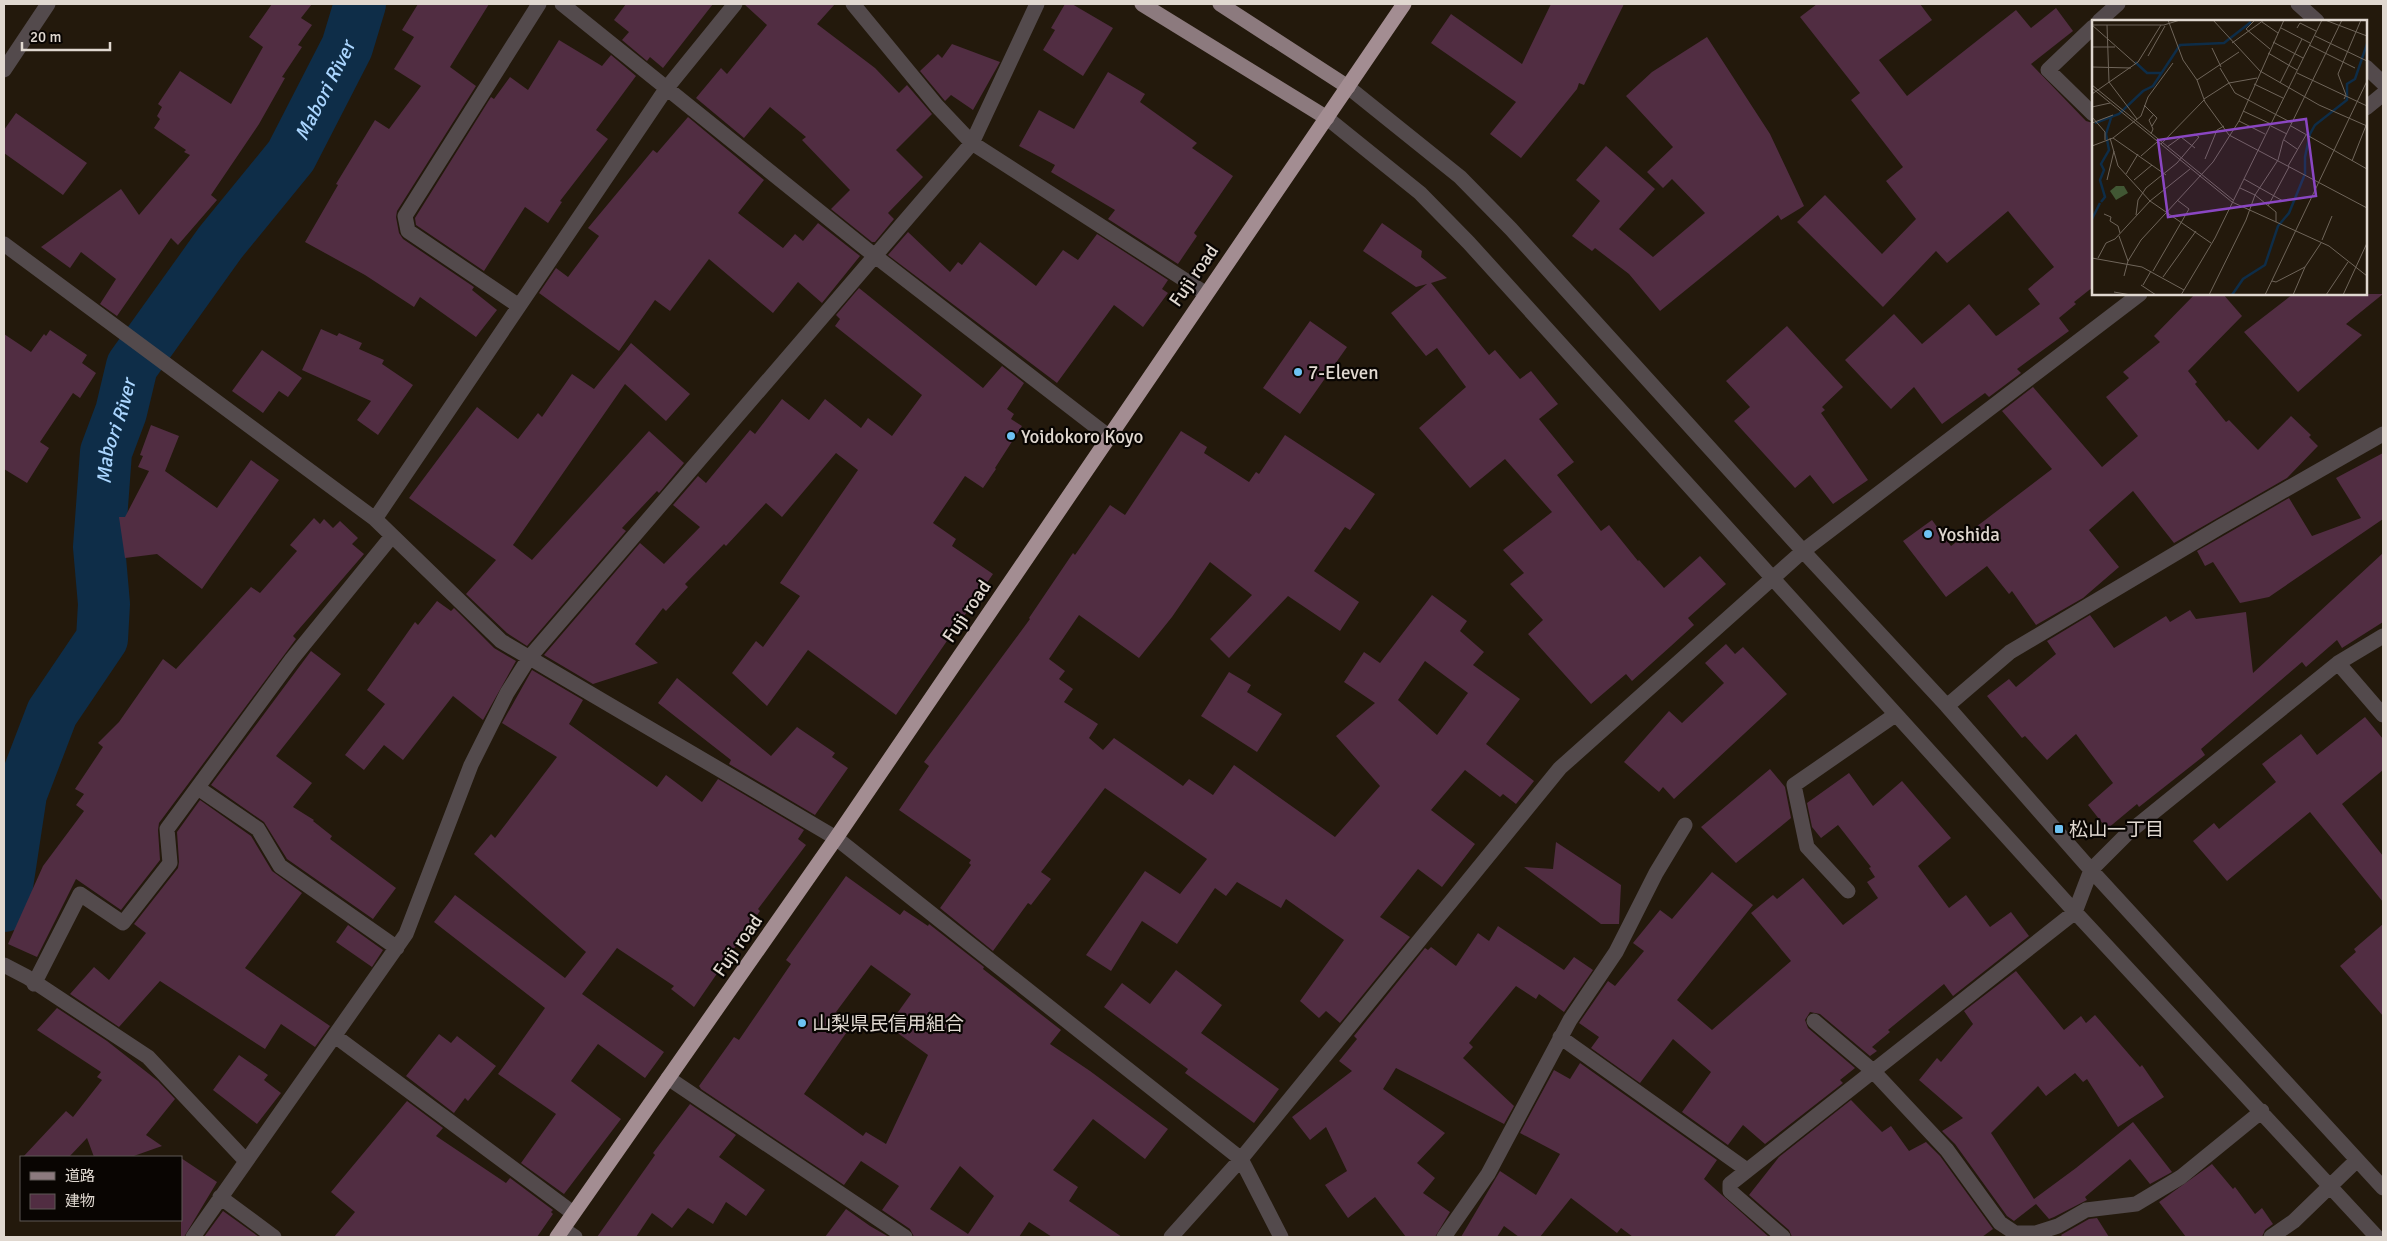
<svg xmlns="http://www.w3.org/2000/svg" width="2387" height="1241" viewBox="0 0 2387 1241" font-family="Signika,'Noto Sans JP',sans-serif">
<style>
.lines{fill:none;stroke-linecap:round;stroke-linejoin:round}
.river{stroke:#0e2d48;stroke-width:52}
.building{fill:#512d42;fill-rule:evenodd}
.minor{stroke:#534a4c;stroke-width:15}
.major{stroke:#8c7a7e;stroke-width:15}
.highway{stroke:#a38d92;stroke-width:15}
.poi-dot{fill:#6dc2f3;stroke:#090502;stroke-width:2}
.labels{text-anchor:middle;stroke-width:4.5;stroke-linejoin:round;paint-order:stroke}
.street-label{font-size:19px;fill:#e0d8d0;stroke:#090502}
.poi-label{font-size:19px;fill:#e0d8d0;stroke:#090502;text-anchor:start}
.water-label{font-size:20px;font-style:italic;fill:#abd6ff;stroke:#090502}
.inset-river{fill:none;stroke:#0e2d48;stroke-width:2.5}
.inset-road{fill:none;stroke:#6f655a;stroke-width:1}
.view{fill:#8a46c2;fill-opacity:0.15;stroke:#8a46c2;stroke-width:2.5}
.inset-edge{fill:none;stroke:#e0d8d0;stroke-width:2.5}
</style>
<rect width="100%" height="100%" fill="#23190c"/>
<g class="lines">
<path class="river" id="s1" d="M4,906L21,794L52,713L102,639L104,604L99,547L106,452L121,412L132,366L220,243L291,156L347,47L360,4"/>
</g>
<path class="building" d="M272,4H312L301,18L312,25L298,45L302,47L282,77L285,78L259,124L211,195L217,200L178,245L171,238L117,316L100,304L116,279L81,252L70,268L41,247L121,189L139,215L190,155L184,152L186,150L154,128L160,119L157,116L162,107L158,104L180,71L231,104L263,47L249,37Z
M418,4H489L450,67L476,86L397,211L396,217L399,233L403,239L474,287L472,290L497,310L476,337L420,297L414,307L365,275L305,242L338,185L336,184L375,120L389,129L421,86L394,69L414,37L402,30Z
M626,4H713L663,68L650,57L647,61L622,40L629,32L614,20Z
M744,4H835L817,24L875,68L899,93L907,85L932,114L896,150L923,177L888,213L894,219L875,242H872L831,209L850,190L802,140L806,137L770,107L744,138L696,98L721,68L727,74L767,25Z
M1065,4H1072L1113,28L1083,76L1043,50L1055,30L1051,28Z
M1551,4H1624L1584,85L1579,83L1577,89L1521,158L1490,134L1516,102L1431,43L1451,14L1522,64Z
M1817,4H1920L1932,20L1879,60L1907,96L2016,10L2031,28L2056,8L2073,31L2031,64L2086,121L2093,123V287L2074,302L2076,304L2059,318L2069,331L2017,369L2021,373L1989,397L1985,393L1942,424L1914,387L1891,409L1845,360L1894,314L1922,344L1969,304L1996,336L1998,335L2040,304L2028,289L2054,267L2008,211L1947,263L1936,251L1883,307L1797,222L1825,195L1882,254L1916,219L1886,181L1903,167L1851,100L1860,93L1800,17Z
M1707,37L1770,134L1804,206L1781,220L1778,215L1660,311L1629,274L1595,248L1592,251L1572,236L1600,201L1576,180L1606,146L1655,189L1619,229L1653,257L1705,213L1672,179L1663,188L1647,172L1673,147L1626,96L1652,72Z
M559,40L602,66L611,55L636,76L596,130L608,139L560,201L562,202L548,223L525,207L484,271L416,225L415,218L491,97L494,99L510,77L528,90Z
M952,44L1000,62L973,110L951,95L945,101L920,71L938,54L942,58Z
M1108,72L1145,94L1140,102L1197,143L1192,148L1233,176L1194,233L1197,236L1178,264L1108,219L1115,210L1051,172L1055,165L1019,146L1039,110L1074,129Z
M16,113L87,163L63,195L4,153V130Z
M688,117L764,180L738,213L783,248L795,234L803,241L818,223L860,256L822,303L798,282L773,313L709,259L670,311L655,300L619,351L539,293L556,268L568,277L599,236L588,228L653,150L657,153Z
M1382,223L1422,251L1421,257L1447,278L1431,283L1489,355L1495,350L1520,379L1531,371L1558,404L1539,419L1574,462L1557,475L1601,531L1609,525L1638,561L1639,560L1664,588L1700,556L1726,584L1688,618L1694,625L1671,646L1632,681L1626,674L1591,704L1528,634L1543,620L1510,584L1524,573L1503,550L1552,512L1505,459L1470,488L1419,428L1466,387L1437,348L1426,356L1391,313L1427,284L1416,287L1363,251Z
M908,232L950,272L958,262L962,265L980,242L1036,286L1063,250L1078,260L1097,234L1168,280L1162,289L1168,293L1143,327L1114,305L1057,383L888,255Z
M859,288L983,388L1002,366L1024,383L1007,409L1014,414L1011,419L1022,426L995,468L996,469L983,488L965,476L933,523L956,539L952,546L993,574L896,715L808,650L767,706L732,673L756,641L763,647L800,596L780,583L858,470L836,453L782,517L766,503L726,546L724,544L685,584L688,587L666,611L663,608L635,644L658,663L593,684L544,655L640,543L664,564L700,527L673,505L698,476L706,483L750,430L755,434L782,399L809,420L825,399L861,428L868,418L892,436L922,395L835,326L840,319L836,315Z
M2195,294H2223L2242,316L2188,371L2197,382L2195,384L2226,422L2229,420L2258,450L2291,416L2311,435L2309,437L2318,446L2287,478L2174,543L2133,491L2089,530L2119,567L2083,598L2036,625L2012,591L2009,594L1987,566L1946,597L1903,541L1932,520L1951,546L2052,469L2002,411L2033,387L2102,467L2138,436L2106,397L2129,378L2123,372L2160,342L2154,336Z
M2293,294H2383L2346,324L2362,335L2298,392L2244,332Z
M1310,321L1347,347L1300,414L1263,388Z
M1787,326L1843,387L1822,407L1825,410L1821,413L1868,480L1833,504L1810,475L1795,488L1734,421L1750,407L1726,381Z
M321,329L337,336L339,333L362,343L359,349L384,360L382,364L413,385L378,435L357,420L371,401L302,370Z
M50,330L87,355L82,363L96,373L80,398L73,393L40,442L49,448L27,483L4,469V334L31,352L44,334L46,336Z
M631,343L690,394L666,421L625,384L513,545L532,560L649,431L684,463L659,493L657,491L622,528L626,531L527,646L507,633L466,594L496,560L409,498L477,407L518,439L538,413L542,417L572,374L594,389Z
M262,350L302,378L288,397L279,391L263,413L232,391Z
M151,425L179,436L165,471L217,508L251,460L279,480L202,589L157,554L125,558L119,517H125L149,471L138,467L143,456L140,455Z
M1181,431L1207,447L1204,453L1249,482L1256,472L1259,474L1285,435L1375,494L1350,530L1345,527L1314,571L1359,602L1340,631L1288,596L1229,658L1210,639L1252,595L1210,562L1172,617L1139,658L1079,615L1049,659L1065,671L1059,679L1073,689L1064,702L1098,724L1089,738L1103,750L1114,738L1183,786L1189,779L1213,795L1234,765L1335,837L1380,786L1336,736L1375,703L1344,682L1364,652L1380,663L1432,595L1467,621L1460,631L1484,652L1473,665L1520,699L1486,744L1534,781L1516,804L1503,794L1500,797L1465,770L1431,810L1475,844L1442,887L1418,869L1380,917L1410,937L1340,1023L1326,1011L1319,1018L1300,1001L1344,940L1286,899L1281,908L1237,882L1226,896L1215,888L1177,944L1142,921L1111,971L1086,955L1145,871L1180,894L1207,859L1105,788L1041,872L1051,879L1031,905L1028,903L993,951L940,908L971,865L969,863L971,860L899,810L929,766L924,762L1030,619L1029,618L1073,553L1075,555L1110,505L1125,515ZM1425,661L1468,693L1437,735L1398,700Z
M2383,453V519L2269,597L2240,603L2213,562L2205,566L2197,551L2289,498L2312,536L2361,518L2336,478Z
M314,518L320,524L324,519L333,528L340,521L358,538L352,544L364,554L293,636L296,639L159,823L158,830L160,860L121,910L76,879L37,957L8,944L43,866L84,811L76,805L84,794L75,789L103,747L98,743L119,722L163,659L176,669L251,587L260,593L297,551L290,545Z
M2383,553V622L2342,648L2337,640L2306,667L2302,662L2201,749L2205,755L2139,807L2137,804L2107,829L2088,805L2113,783L2076,734L2047,760L2025,736L2022,738L1987,696L2009,679L2016,687L2056,654L2047,641L2090,615L2114,648L2166,616L2170,622L2190,610L2196,619L2246,612L2253,673Z
M437,601L451,611L454,608L494,648L516,661L483,720L453,696L403,760L384,745L364,770L345,755L385,704L367,690L415,622L418,625Z
M1726,644L1735,654L1743,647L1787,694L1674,799L1663,787L1659,792L1624,762L1669,711L1682,723L1724,683L1705,663Z
M311,651L341,674L276,756L312,783L293,807L314,820L313,821L332,836L330,839L396,888L373,919L287,859L264,822L211,785Z
M532,670L583,700L569,724L657,787L666,775L702,802L718,779L804,830L798,839L806,845L758,909L760,911L694,1007L671,989L674,986L617,948L582,994L664,1052L645,1078L598,1044L571,1081L621,1119L564,1194L521,1163L556,1114L498,1074L545,1008L434,922L455,895L565,978L586,952L474,854L491,834L495,838L557,757L502,723Z
M1229,672L1251,685L1247,692L1282,714L1257,752L1201,716Z
M677,678L771,756L797,727L835,753L832,757L848,768L815,815L729,764L731,760L658,703Z
M2365,717L2383,739V770L2342,804L2383,856V902L2310,812L2227,881L2193,841L2214,823L2219,829L2276,782L2262,764L2301,734L2317,755Z
M1770,769L1785,787L1791,818L1736,863L1701,827Z
M1849,773L1873,806L1902,781L1951,838L1918,866L1949,908L1966,895L1990,927L2011,912L2029,936L1953,996L1944,984L1888,1030L1890,1032L1872,1047L1877,1051L1870,1056L1820,1014L1810,1012L1805,1020L1808,1028L1855,1068L1840,1080L1843,1083L1765,1144L1743,1125L1728,1145L1682,1112L1711,1072L1673,1039L1640,1083L1591,1048L1599,1037L1579,1023L1608,981L1615,986L1644,951L1633,943L1660,910L1672,919L1712,872L1753,905L1677,1000L1712,1030L1791,961L1751,913L1773,895L1777,899L1803,878L1843,925L1878,898L1867,882L1875,877L1869,868L1871,867L1838,825L1821,838L1812,827L1807,803Z
M200,800L251,836L272,871L302,893L245,968L330,1026L315,1047L281,1024L265,1049L160,981L119,1027L70,994L94,967L109,980L146,933L134,924L178,868L179,862L177,832Z
M1556,842L1621,885L1619,924H1601L1524,867L1553,869Z
M846,876L900,915L904,910L928,926L929,924L984,967L983,969L1061,1030L1050,1044L1090,1071L1168,1129L1145,1159L1093,1119L1053,1170L1078,1187L1069,1201L1122,1237H1052L1029,1222L1019,1237H914L910,1229L882,1210L899,1186L861,1161L844,1185L701,1089L699,1086L734,1037L739,1040L791,964L786,960ZM871,965L911,994L888,1026L928,1055L886,1144L866,1132L863,1136L804,1094L853,1023L836,1012ZM960,1166L994,1196L968,1234L930,1209Z
M2383,924V1016L2340,966L2356,952L2354,949Z
M348,925L383,950L372,967L336,942Z
M1498,926L1564,970L1574,957L1593,970L1564,1012L1539,994L1536,999L1516,986L1469,1043L1473,1047L1463,1058L1514,1106L1504,1124L1396,1068L1383,1089L1445,1133L1417,1163L1435,1178L1423,1193L1450,1212L1435,1237H1406L1375,1197L1348,1218L1325,1185L1347,1171L1326,1127L1310,1140L1292,1117L1352,1071L1339,1061L1357,1039L1354,1036L1425,948L1428,950L1431,947L1456,966L1478,933L1489,941Z
M1176,970L1222,1005L1201,1033L1279,1089L1254,1123L1185,1073L1188,1069L1104,1007L1122,983L1150,1004Z
M2016,971L2064,1030L2081,1016L2086,1023L2095,1015L2140,1067L2142,1065L2164,1097L2118,1127L2087,1079L2083,1082L2075,1073L2046,1096L2038,1086L1991,1133L2034,1199L2076,1168L2133,1122L2172,1172L2150,1184L2130,1159L2085,1197L2087,1200L2054,1217L2049,1219L2036,1204L2014,1221L2007,1216L1955,1144L1942,1131L1963,1118L1919,1080L1937,1058L1941,1062L1973,1024L1964,1011Z
M57,1008L107,1041L158,1081L175,1099L146,1135L162,1146L131,1157H94L87,1138L69,1157H23L66,1111L73,1117L102,1080L97,1077L101,1072L37,1030Z
M439,1034L451,1043L457,1036L496,1066L468,1101L465,1098L454,1113L406,1076Z
M239,1055L268,1075L264,1080L281,1093L257,1124L213,1090Z
M1580,1063L1717,1160L1704,1179L1769,1237H1633L1621,1228L1617,1233L1571,1198L1540,1237H1519L1504,1226L1497,1237H1461L1500,1171L1536,1195L1560,1154L1520,1133L1554,1070L1570,1079Z
M1851,1100L1882,1132L1891,1126L1909,1151L1926,1142L1940,1156L1993,1229L1982,1237H1792L1789,1230L1749,1195L1779,1157Z
M407,1101L443,1128L436,1136L506,1183L510,1178L553,1210L551,1212L553,1214L537,1237H334L355,1212L331,1192Z
M690,1104L736,1135L719,1157L765,1190L746,1216L726,1202L713,1224L688,1208L672,1228L652,1213L636,1237H597L655,1155L653,1153Z
M181,1158L217,1182L184,1237H181Z
M2212,1164L2233,1189L2235,1187L2255,1214L2262,1208L2273,1224L2265,1230L2262,1237H2186L2159,1202Z
M846,1209L870,1226L889,1237H825Z
M223,1211L259,1237H204Z
M2097,1218L2109,1237H2063L2061,1235L2089,1219Z"/>
<g class="lines">
<path class="minor" d="M562,4L875,256L1108,436
M853,4L937,106L972,143L1205,293
M2298,4L2317,21
M2099,21L2118,4
M2093,27L2048,70L2093,114
M2366,67L2383,83
M4,70L48,4
M1348,87L1460,177L1511,229L1803,551L1947,706L2091,870L2383,1188
M2366,108L2383,94
M1327,118L1420,193L1469,243L2075,912L2377,1237
M4,244L375,519L501,641L836,838L1241,1159L1281,1237
M519,306L408,231L405,216L539,4
M375,519L666,89L735,4
M2338,663L2383,715
M1947,706L2010,652L2220,527L2383,434
M198,788L258,829L280,866L397,948
M1848,891L1807,847L1794,785L1895,715
M4,965L27,977L148,1057L246,1161
M34,984L80,894L123,923L170,863L167,829L292,659L392,536
M1814,1021L1873,1071L1947,1150L2000,1223L2015,1233H2036L2058,1226L2086,1210L2136,1204L2181,1177L2262,1111
M335,1036L573,1213
M1560,1037L1747,1170
M668,1078L905,1237
M220,1197L274,1237
M563,1229L575,1237
M193,1237L406,934L471,765L507,693L529,658L972,143L1037,4
M1171,1237L1241,1159L1560,768L1803,551L2140,294
M1444,1237L1488,1174L1570,1020L1616,952L1656,873L1685,825
M1783,1237L1730,1191V1184L2075,912L2091,870L2128,833L2338,663L2383,636
M2271,1237L2294,1221L2357,1160"/>
<path class="major" d="M1142,4L1327,118
M1220,4L1348,87"/>
<path class="highway" d="M557,1237L836,838L1404,4"/>
</g>
<g class="poi-dot">
<circle cx="1298" cy="372" r="5"/>
<circle cx="1011" cy="436" r="5"/>
<circle cx="1928" cy="534" r="5"/>
<rect x="2054" y="824" width="10" height="10" rx="2.5"/>
<circle cx="802" cy="1023" r="5"/>
</g>
<g class="labels">
<g class="street-label">
<text transform="translate(1193 275) rotate(-55)" y="7">Fuji road</text>
<text transform="translate(966 611) rotate(-56)" y="7">Fuji road</text>
<text transform="translate(737 945) rotate(-55)" y="7">Fuji road</text>
</g>
<g class="poi-label">
<text x="1308" y="379">7-Eleven</text>
<text x="1021" y="443">Yoidokoro Koyo</text>
<text x="1938" y="541">Yoshida</text>
<text x="2069" y="836">松山一丁目</text>
<text x="812" y="1030">山梨県民信用組合</text>
</g>
<g class="water-label">
<text dy="7" stroke="none"><textPath href="#s1" startOffset="904">Mabori River</textPath></text>
<text dy="7" stroke="none"><textPath href="#s1" startOffset="499">Mabori River</textPath></text>
</g>
</g>
<g transform="translate(2092 20)">
<rect width="275" height="275" fill="#23190c"/>
<path d="M24,166H32L36,173L24,180L18,171Z" fill="#415734"/>
<path class="inset-river" d="M43,42L55,53H70M3,103L27,94L51,71L61,66L88,25L132,23L159,2M9,182L13,177L8,160L12,150L9,144L17,130L14,114L19,98M0,199L8,183M140,275L151,259L173,245L186,206L197,193L213,154V137L218,114L223,105L255,80V64L263,59L275,24"/>
<path class="inset-road" d="M76,0L91,40L105,60L113,82L137,115L275,188M121,0L168,51L227,85L275,106M163,0L154,9L178,29M233,0L275,16M170,2L186,13M0,5H72L88,0M0,5L44,44M15,5L17,62L45,99M189,8L218,23M205,8L208,3L224,11M223,16L275,41M181,22L211,38M140,23L172,0M217,25L263,48M0,27H23M120,28L129,47M176,33L205,50M56,36L73,6M0,47L39,48M128,48L143,73L200,103M205,53L275,86M105,60L147,32M188,63L210,19M162,64L191,78M0,65L141,180M0,68L140,182M0,74L46,42L69,5M112,79L137,63L165,58M252,79L254,75L246,54L269,0M52,85L65,98L60,106M0,87L18,83M151,91L179,104M0,97L13,112V120M147,101L173,114M0,103L21,95M179,106L195,114M199,106L275,149M59,114L61,109L57,100L62,94M18,118L26,146L58,181L119,223M21,118L74,155M192,120L205,129M69,124L112,80M0,126L21,118L49,96L56,77L81,43M75,127L89,117L103,128M49,136L65,122M113,139L125,110L132,106M260,141L275,103M196,146L214,115M34,154L46,134M152,159L191,181M15,160L22,131M42,160L60,145M148,168L163,175L184,192V202M140,182L237,226L275,256M176,186L197,147M12,194L19,197L18,201L26,206L28,213M44,195L46,180L54,168L85,143L107,117L102,114M27,216L36,241M230,220L240,196M0,238L50,247L92,270M6,238L14,223L23,219L58,181L98,149M61,251L97,189L85,180M32,256L36,241L49,220L121,142L147,101L192,0M71,257L104,211M180,261L184,262L213,247M49,265L64,275M51,265L59,251M22,272L39,275M89,275L123,218L230,0M117,275L154,200L163,175L186,140L191,121L250,0M173,275L275,61M201,275L213,247L229,223M234,275L256,242M251,275L275,223"/>
<path class="view" d="M214,99L224,176L76,197L66,120Z"/>
<rect width="275" height="275" class="inset-edge"/>
</g>
<rect width="2387" height="1241" fill="none" stroke="#e0d8d0" stroke-width="10"/>
<rect x="20" y="1156" width="162" height="65" fill="#090502" stroke="#5f5954"/>
<rect x="30" y="1172" width="25" height="8" fill="#8c7a7e" stroke="#5f5954"/>
<text x="65" y="1181" font-size="15" fill="#e0d8d0">道路</text>
<rect x="30" y="1194" width="25" height="15" fill="#512d42" stroke="#5f5954"/>
<text x="65" y="1206" font-size="15" fill="#e0d8d0">建物</text>
<path d="M22 42v8h88v-8" fill="none" stroke="#e0d8d0" stroke-width="2.5"/>
<text x="30" y="42" font-size="15" fill="#e0d8d0" stroke="#090502" stroke-width="4" paint-order="stroke">20 m</text>
</svg>
